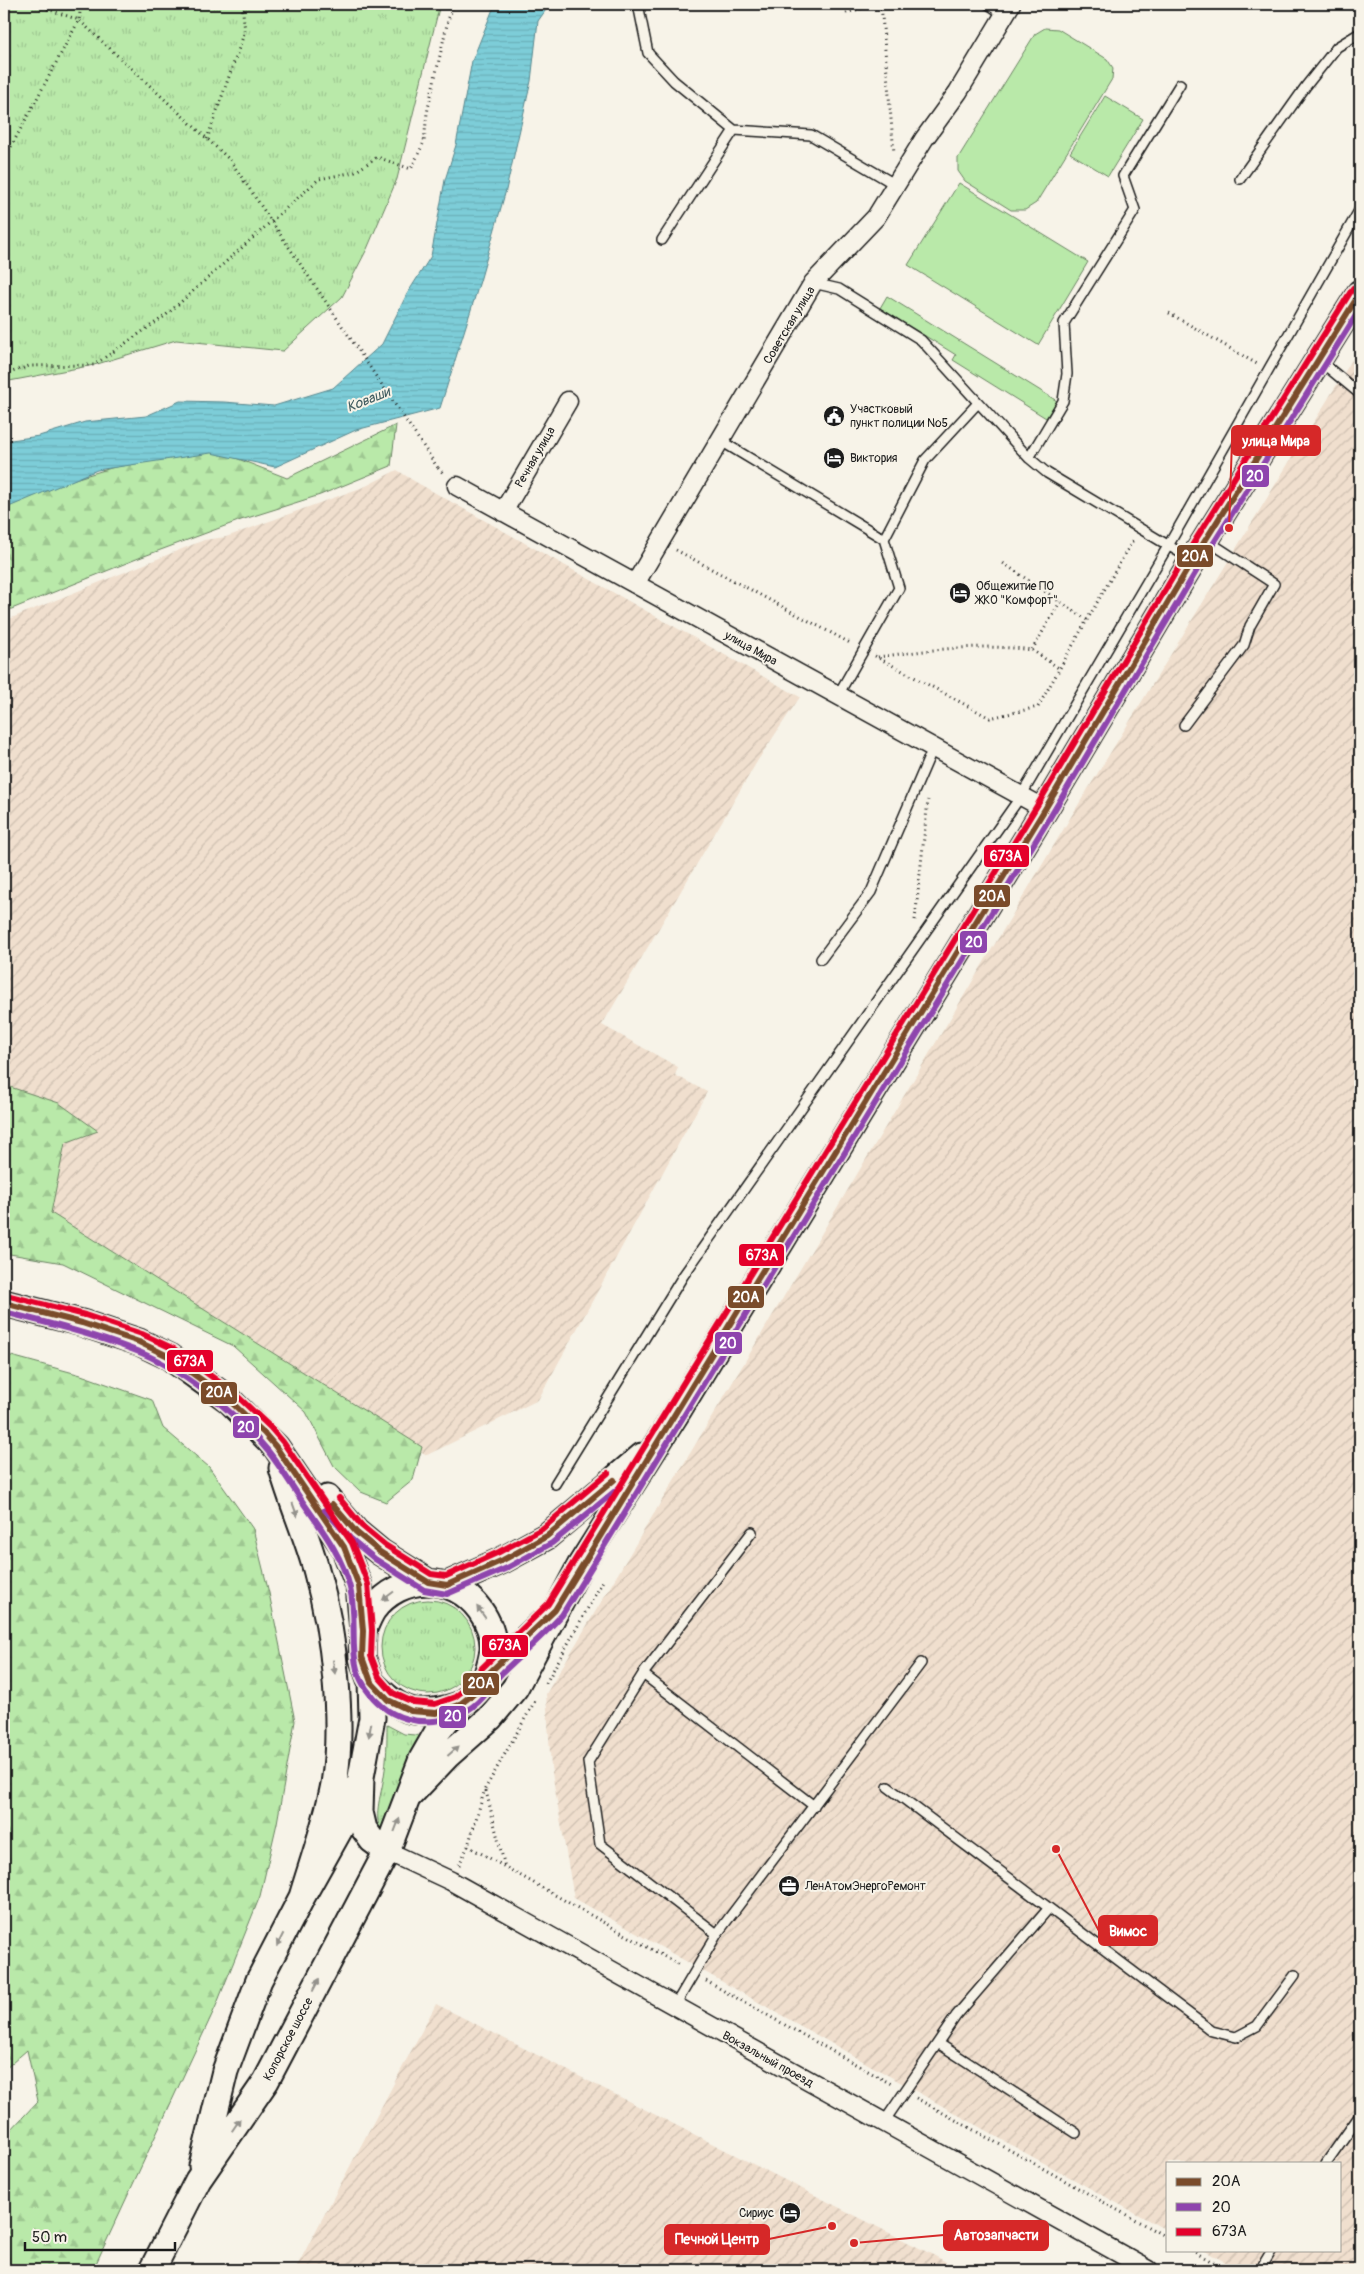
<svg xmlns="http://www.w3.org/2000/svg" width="1364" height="2274" viewBox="0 0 1364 2274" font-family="Pangolin,sans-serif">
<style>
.industrial{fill:url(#industrial-furrows)}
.grass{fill:url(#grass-tufts);stroke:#6a8262}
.forest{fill:url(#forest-firs);stroke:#6a8262}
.garden{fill:#b9e9a9;stroke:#6a8262}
.water{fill:url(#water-rules);stroke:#56868d}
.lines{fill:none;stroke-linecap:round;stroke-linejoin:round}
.service-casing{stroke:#1c1c1c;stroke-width:12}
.minor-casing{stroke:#1c1c1c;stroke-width:21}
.secondary-casing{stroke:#1c1c1c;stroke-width:29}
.path{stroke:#1c1c1c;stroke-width:3;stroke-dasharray:1 4;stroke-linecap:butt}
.service{stroke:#f7f3e8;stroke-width:9}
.minor{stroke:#f7f3e8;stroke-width:18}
.secondary{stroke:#f7f3e8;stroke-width:25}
.path-bridge{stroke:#1c1c1c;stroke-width:3;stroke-dasharray:1 4;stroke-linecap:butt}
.bus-1-casing{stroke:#f7f3e8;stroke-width:10}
.bus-2-casing{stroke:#f7f3e8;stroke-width:10}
.bus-3-casing{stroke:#f7f3e8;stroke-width:10}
.bus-1{stroke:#7a4b2a;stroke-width:6}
.bus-2{stroke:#8e44ad;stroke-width:6}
.bus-3{stroke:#e4002b;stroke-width:6}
.oneway{fill:#94928c}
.labels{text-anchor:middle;stroke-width:4;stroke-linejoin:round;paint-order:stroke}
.street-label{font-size:12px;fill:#1c1c1c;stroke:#f7f3e8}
.poi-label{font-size:12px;fill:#1c1c1c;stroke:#f7f3e8;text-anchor:start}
.water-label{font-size:14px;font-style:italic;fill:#3e5a5e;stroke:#f7f3e8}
.leader{fill:none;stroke:#d62828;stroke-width:2}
.callout-dot{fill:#d62828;stroke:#f7f3e8;stroke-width:2}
.callout{fill:#d62828;stroke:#d62828;stroke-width:2}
.callout-label{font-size:14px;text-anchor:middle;font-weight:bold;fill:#fff}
.line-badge{stroke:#f7f3e8;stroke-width:2}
.badge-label{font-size:14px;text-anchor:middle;font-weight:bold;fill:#fff}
</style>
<defs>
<pattern id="industrial-furrows" width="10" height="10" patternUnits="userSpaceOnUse" patternTransform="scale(1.25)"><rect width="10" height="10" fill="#f0dfce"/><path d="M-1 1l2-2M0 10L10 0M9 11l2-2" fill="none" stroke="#cdbfb0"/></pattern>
<pattern id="grass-tufts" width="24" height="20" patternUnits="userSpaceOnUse" patternTransform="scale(1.25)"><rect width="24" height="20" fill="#b9e9a9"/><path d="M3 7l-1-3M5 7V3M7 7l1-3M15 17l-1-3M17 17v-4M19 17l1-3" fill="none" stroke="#9ec791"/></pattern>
<pattern id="forest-firs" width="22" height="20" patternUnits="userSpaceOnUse" patternTransform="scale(1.25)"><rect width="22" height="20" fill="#b9e9a9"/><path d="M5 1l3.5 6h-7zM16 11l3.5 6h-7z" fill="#9ec791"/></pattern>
<pattern id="water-rules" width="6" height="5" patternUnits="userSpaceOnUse" patternTransform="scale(1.25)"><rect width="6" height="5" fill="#7dcdd8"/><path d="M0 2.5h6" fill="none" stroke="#6bafb9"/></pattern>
</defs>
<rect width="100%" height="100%" fill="#f7f3e8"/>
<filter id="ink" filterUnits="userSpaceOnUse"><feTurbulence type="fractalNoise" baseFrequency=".02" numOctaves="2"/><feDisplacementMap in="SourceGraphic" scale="10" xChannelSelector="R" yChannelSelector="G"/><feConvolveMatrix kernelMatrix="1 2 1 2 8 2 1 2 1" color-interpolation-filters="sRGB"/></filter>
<g filter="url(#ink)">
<path class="industrial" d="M1360,347V2270H1240L1203,2250H1340V2163H1168V2231L1022,2151L574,1898L551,1767L546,1694L1072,815Z
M397,470L414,481L800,697L758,760L602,1025L678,1067L675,1075L707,1092L538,1400L427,1455L14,1217L4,1110V621L204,540L226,537L366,486Z
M436,2004L935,2256L961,2270H295Z"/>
<path class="grass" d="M4,4H440L397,179L367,249L342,297L283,351L176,340L94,365L4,382Z
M381 1647a47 47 0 1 1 94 0a47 47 0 1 1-94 0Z
M387,1725L404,1734L425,1736L383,1837C372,1816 381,1798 384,1776C387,1759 387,1742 387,1725Z"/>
<path class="forest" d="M396,425L391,466L320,495L241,520L139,558L4,612V508L58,484L131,462L210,448L287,478Z
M4,1080L7,1086L59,1103L98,1131L65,1143L51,1213L422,1447L413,1480L386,1502L361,1492L334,1466L306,1412L233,1346L63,1263L4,1253Z
M4,1354L81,1375L152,1400L163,1428L209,1467L253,1529L269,1593L295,1721L277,1823L260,1896L216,2006L93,2270H7L4,2268V2171L9,2132L38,2101L27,2050L4,2070Z"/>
<path class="garden" d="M1045,28L1058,29L1107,59L1113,68L1112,79L1036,203L1025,210H1011L965,181L958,171V158L1035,34Z
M1105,96L1143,119L1108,176L1070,153Z
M959,183L1088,262L1038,345L908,265Z
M887,296L1057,401L1046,418L953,360L956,355L880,308Z"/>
<path class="water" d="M495,4H550L538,21L531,81L506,190L480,281L440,408L356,430L275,467L211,453L97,470L4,509V441L39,436L85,422L146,416L180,401L224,402L274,406L333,388L382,344L407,294L431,256L445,180L456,145L472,61Z"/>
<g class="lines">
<g class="service-casing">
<path id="service" d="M638,4L648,53L674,81L734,130L811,135L896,185
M988,4L1003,14
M1240,179L1306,86L1337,47L1360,33
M662,240L734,130
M813,283L839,289L921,340L1029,458L1047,473L1191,559
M1320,361L1360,394
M721,441L884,539L899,588L838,695
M1029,458L1063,401L1067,374L1064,323L1135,210L1123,176L1180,84
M884,539L925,460L978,403
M1184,725L1244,645L1250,626L1274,584L1208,541
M821,959L871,892L933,748
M555,1484L683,1276L1021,796L1168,546L1360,209
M643,1674L814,1806
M888,1787L1049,1908
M717,1934L600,1844L588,1762L643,1674L752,1532
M674,2007L717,1934L921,1663
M938,2043L1076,2133
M884,2122L956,2016L1049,1908L1212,2031L1236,2037L1257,2026L1295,1975
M1326,2163L1360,2115
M1260,2270L1272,2250"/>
</g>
<g class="minor-casing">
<path id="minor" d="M457,486L1045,809
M503,512L568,401
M635,584L813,283L876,217L924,139L958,92L1011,4
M387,1851L451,1881L1149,2270"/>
</g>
<g class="secondary-casing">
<path id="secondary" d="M4,1303L82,1323L139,1342L170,1357L229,1400L276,1447L344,1547L359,1586L363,1631L362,1657L371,1682L372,1718L361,1777L360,1812L364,1829L372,1840L387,1851
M282,1468C292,1504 308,1538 317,1573C334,1633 344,1722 334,1784C327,1822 313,1860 302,1897
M327,1498L356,1532L380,1552L428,1582
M447,1585L503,1560L547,1536L642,1456
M363,1631C366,1624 369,1616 373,1610C401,1573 453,1573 480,1610C488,1621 494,1636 493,1649C492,1658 489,1667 487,1675
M371,1682C401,1714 419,1718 459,1705
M407,1798L447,1756L490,1718L515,1688L580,1566L676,1414L1045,809L1193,560L1360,293
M202,2166L225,2071L259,1980L302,1897L340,1829L356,1788
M152,2270L198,2180L266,2081L387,1851L422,1759L438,1731L459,1705L476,1692L487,1675L541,1624"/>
</g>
<path class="path" d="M33,4L79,20L230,160
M881,4L894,153
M846,13L876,4
M207,139L245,31L242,4
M4,160L79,20L81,4
M1169,313L1257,364
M4,375L29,366L94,365L165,316L319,179L355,172L377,157L411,169L424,142L427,113L448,20L454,4
M438,468L444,474
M676,550L852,644
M1087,620L1133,540
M1032,650L1060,669
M875,656L990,718L1038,707L1087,620L1003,563
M878,657C928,650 981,643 1032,650L1060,602
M915,920L928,800
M546,1683L604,1579
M486,1791L505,1867
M468,1846L681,1966
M459,1865L468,1846L485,1789L535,1701
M706,1981L893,2085
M916,2098L1168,2238
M1191,2250L1227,2270"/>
<use href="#service" class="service"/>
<use href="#minor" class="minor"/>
<use href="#secondary" class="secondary"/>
<path class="path-bridge" d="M230,160L438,468"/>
<g class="bus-1-casing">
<path id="bus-1" d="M4,1303L82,1323L139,1342L170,1357L229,1400L264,1433L276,1447L344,1547L359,1586L363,1631L362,1657L371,1682L388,1700L411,1711L436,1713L459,1705L476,1692L487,1675L555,1610L1045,809L1193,560L1360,293
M332,1504L356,1532L380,1552L428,1582L447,1585L503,1560L547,1536L614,1480"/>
</g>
<g class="bus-2-casing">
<path id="bus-2" d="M4,1312C48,1323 92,1334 134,1350C178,1366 238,1414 268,1451C280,1466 290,1483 300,1498C319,1526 342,1554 350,1588C361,1633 339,1670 382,1706C410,1730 459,1725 483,1697C490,1689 495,1680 503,1672C523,1653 544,1635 562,1615L1052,814L1200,565L1360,309
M325,1510L350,1538L375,1559L424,1590L447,1594L507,1568L552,1543L620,1487"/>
</g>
<g class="bus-3-casing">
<path id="bus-3" d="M6,1295L85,1315L142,1334L174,1349L234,1393L270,1427L283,1442L352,1543L368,1584L372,1630L371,1656L379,1677L393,1693L413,1702L435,1704L455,1697L469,1686L481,1669L548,1604L1038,804L1186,555L1353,288
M339,1498L362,1526L385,1545L431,1574L446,1576L499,1552L542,1529L608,1473"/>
</g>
<use href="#bus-1" class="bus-1"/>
<use href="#bus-2" class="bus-2"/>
<use href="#bus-3" class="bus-3"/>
</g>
<defs><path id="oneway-solid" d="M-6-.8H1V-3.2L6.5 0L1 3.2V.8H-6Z" transform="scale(1.25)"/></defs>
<g class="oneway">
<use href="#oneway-solid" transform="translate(295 1510) rotate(70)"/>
<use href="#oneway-solid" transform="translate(388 1596) rotate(143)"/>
<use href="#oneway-solid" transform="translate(481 1612) rotate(-126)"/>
<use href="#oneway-solid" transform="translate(334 1667) rotate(82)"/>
<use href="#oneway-solid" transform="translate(370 1730) rotate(100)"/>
<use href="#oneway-solid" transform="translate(453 1751) rotate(-42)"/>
<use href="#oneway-solid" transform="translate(397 1825) rotate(-69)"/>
<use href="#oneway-solid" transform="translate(280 1940) rotate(117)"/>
<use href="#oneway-solid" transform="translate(316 1985) rotate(-62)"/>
<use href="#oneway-solid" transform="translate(236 2125) rotate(-56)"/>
</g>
</g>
<defs>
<g id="civic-disc" transform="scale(1.125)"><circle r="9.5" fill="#1c1c1c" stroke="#f7f3e8"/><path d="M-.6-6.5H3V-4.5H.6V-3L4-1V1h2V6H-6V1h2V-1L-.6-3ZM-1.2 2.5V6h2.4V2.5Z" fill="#fff"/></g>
<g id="hotel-disc" transform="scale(1.125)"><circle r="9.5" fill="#1c1c1c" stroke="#f7f3e8"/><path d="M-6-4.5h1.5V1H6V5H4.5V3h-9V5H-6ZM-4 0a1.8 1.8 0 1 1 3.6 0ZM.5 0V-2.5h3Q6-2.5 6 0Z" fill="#fff"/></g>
<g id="office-disc" transform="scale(1.125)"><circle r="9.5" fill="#1c1c1c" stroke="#f7f3e8"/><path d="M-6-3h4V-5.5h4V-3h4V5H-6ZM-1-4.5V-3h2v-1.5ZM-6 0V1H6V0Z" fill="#fff"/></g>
</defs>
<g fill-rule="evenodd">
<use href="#civic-disc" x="834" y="416"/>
<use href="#hotel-disc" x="834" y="458"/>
<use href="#hotel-disc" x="960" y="593"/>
<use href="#office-disc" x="789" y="1886"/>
<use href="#hotel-disc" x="790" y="2213"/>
</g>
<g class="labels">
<g class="street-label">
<text transform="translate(789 325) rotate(-59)" y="4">Советская улица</text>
<text transform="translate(535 457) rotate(-60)" y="4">Речная улица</text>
<text transform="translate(751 648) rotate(29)" y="4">улица Мира</text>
<text transform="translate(288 2039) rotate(-62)" y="4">Копорское шоссе</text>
<text transform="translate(768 2059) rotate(29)" y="4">Вокзальный проезд</text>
</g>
<g class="poi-label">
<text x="850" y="413">Участковый<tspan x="850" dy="14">пункт полиции №5</tspan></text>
<text x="850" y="462">Виктория</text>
<text x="976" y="590">Общежитие ПО<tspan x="976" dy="14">ЖКО "Комфорт"</tspan></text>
<text x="805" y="1890">ЛенАтомЭнергоРемонт</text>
<text x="774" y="2217" text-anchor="end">Сириус</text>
</g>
<g class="water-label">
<text transform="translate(368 399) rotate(-22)" y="5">Коваши</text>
</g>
</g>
<path class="leader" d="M1229 528L1232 441M1056 1849L1099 1931M854 2243L944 2235M832 2226L769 2239"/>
<g class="callout-dot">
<circle cx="1229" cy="528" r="5"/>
<circle cx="1056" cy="1849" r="5"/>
<circle cx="854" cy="2243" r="5"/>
<circle cx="832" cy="2226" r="5"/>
</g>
<g class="callout">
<rect x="1232" y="426" width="88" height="29" rx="5"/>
<rect x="1099" y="1916" width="58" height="29" rx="5"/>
<rect x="944" y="2221" width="104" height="29" rx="5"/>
<rect x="665" y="2225" width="104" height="29" rx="5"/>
</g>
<g class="callout-label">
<text x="1276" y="446">улица Мира</text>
<text x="1128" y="1936">Вимос</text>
<text x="996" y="2240">Автозапчасти</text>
<text x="717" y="2244">Печной Центр</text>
</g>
<g class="line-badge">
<rect x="1241" y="464" width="29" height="24" rx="5" fill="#8e44ad"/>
<rect x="1176" y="544" width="38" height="24" rx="5" fill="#7a4b2a"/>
<rect x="983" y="844" width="47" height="24" rx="5" fill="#e4002b"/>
<rect x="973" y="884" width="38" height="24" rx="5" fill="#7a4b2a"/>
<rect x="959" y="930" width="29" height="24" rx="5" fill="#8e44ad"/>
<rect x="738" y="1243" width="47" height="24" rx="5" fill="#e4002b"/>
<rect x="727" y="1285" width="38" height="24" rx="5" fill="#7a4b2a"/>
<rect x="714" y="1331" width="29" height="24" rx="5" fill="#8e44ad"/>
<rect x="166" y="1349" width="48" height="24" rx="5" fill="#e4002b"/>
<rect x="200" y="1381" width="38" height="24" rx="5" fill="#7a4b2a"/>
<rect x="232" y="1415" width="28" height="24" rx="5" fill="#8e44ad"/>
<rect x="481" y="1634" width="48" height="24" rx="5" fill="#e4002b"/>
<rect x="462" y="1672" width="38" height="24" rx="5" fill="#7a4b2a"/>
<rect x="438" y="1705" width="29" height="24" rx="5" fill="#8e44ad"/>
</g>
<g class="badge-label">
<text x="1255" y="481">20</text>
<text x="1195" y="561">20А</text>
<text x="1006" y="861">673А</text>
<text x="992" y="901">20А</text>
<text x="974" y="947">20</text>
<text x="762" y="1260">673А</text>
<text x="746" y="1302">20А</text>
<text x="728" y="1348">20</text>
<text x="190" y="1366">673А</text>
<text x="219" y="1397">20А</text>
<text x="246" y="1432">20</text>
<text x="505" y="1650">673А</text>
<text x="481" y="1688">20А</text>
<text x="453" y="1721">20</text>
</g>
<rect width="1364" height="2274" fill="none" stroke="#f7f3e8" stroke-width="20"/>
<rect x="10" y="10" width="1344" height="2254" fill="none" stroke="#1c1c1c" stroke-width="2" filter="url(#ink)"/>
<rect x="1166" y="2162" width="175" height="90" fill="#f7f3e8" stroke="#9f9d96"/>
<rect x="1176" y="2178" width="25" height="8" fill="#7a4b2a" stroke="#9f9d96"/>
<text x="1212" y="2186" font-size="15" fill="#1c1c1c">20А</text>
<rect x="1176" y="2203" width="25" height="8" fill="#8e44ad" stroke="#9f9d96"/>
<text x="1212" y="2212" font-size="15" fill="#1c1c1c">20</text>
<rect x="1176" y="2228" width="25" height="8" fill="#e4002b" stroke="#9f9d96"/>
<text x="1212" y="2236" font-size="15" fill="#1c1c1c">673А</text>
<path d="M25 2242v8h150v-8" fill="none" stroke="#1c1c1c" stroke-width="2.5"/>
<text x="32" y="2242" font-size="15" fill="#1c1c1c" stroke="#f7f3e8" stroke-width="4" paint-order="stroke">50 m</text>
</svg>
